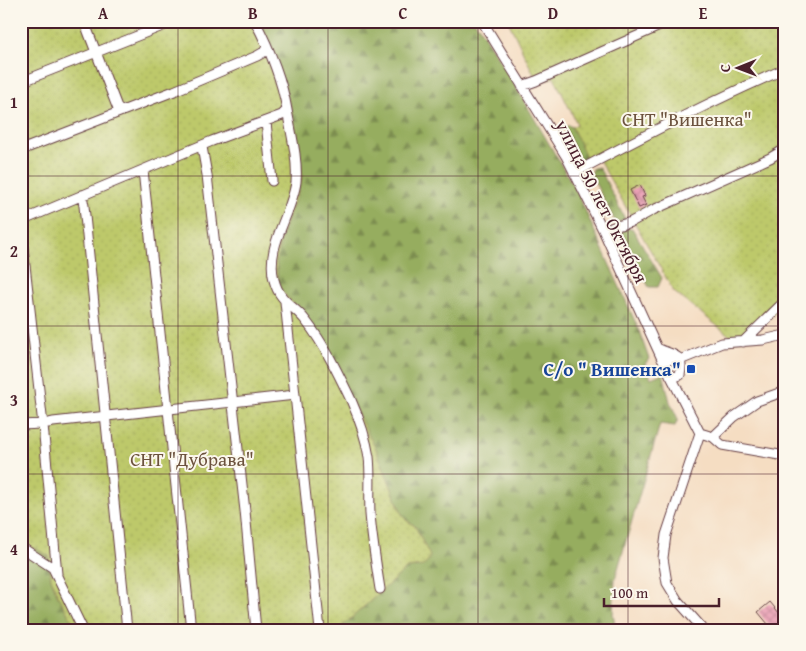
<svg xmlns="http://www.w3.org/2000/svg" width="806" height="651" viewBox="0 0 806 651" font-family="'Gentium Book Plus',serif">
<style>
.forest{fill:url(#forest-firs);stroke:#706645}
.garden{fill:url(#garden-dots);stroke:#84744b}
.building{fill:url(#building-cross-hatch)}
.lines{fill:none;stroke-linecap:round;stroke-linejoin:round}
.minor-casing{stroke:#643c42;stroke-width:11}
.minor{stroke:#fff;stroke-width:9}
.grid{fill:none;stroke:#4a1f2b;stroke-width:1;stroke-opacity:0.55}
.transit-dot{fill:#1a4fb4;stroke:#fbf7ec;stroke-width:2}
.labels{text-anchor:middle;stroke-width:4;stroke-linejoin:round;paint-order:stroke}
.park-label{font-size:19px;fill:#6c523e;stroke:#fbf7ec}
.street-label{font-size:19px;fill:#4a1f2b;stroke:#fbf7ec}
.transit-label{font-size:19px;font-weight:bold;fill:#164399;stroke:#fbf7ec;text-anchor:end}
.neatline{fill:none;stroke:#4a1f2b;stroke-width:2}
.grid-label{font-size:16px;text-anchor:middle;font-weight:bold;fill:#4a1f2b}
</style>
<defs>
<pattern id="forest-firs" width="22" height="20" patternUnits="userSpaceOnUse" patternTransform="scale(1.25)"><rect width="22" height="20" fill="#96ad5f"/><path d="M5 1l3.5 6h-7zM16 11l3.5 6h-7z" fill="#7c8c4f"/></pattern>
<pattern id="garden-dots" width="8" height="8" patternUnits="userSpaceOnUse" patternTransform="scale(1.25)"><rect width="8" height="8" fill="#bdc96b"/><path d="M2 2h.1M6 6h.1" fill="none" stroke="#a4ac5d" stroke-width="1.8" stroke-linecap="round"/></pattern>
<pattern id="building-cross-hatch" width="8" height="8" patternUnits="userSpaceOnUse" patternTransform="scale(1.25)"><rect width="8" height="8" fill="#e995af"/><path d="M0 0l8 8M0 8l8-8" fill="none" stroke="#bf798f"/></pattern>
</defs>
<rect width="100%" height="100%" fill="#fbf7ec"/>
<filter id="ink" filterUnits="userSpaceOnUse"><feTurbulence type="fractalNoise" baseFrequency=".02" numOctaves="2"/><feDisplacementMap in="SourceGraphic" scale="10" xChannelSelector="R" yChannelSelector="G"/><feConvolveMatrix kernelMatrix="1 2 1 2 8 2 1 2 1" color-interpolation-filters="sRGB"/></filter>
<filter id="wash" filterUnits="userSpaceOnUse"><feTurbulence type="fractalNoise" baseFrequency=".0096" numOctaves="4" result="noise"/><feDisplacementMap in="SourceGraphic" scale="20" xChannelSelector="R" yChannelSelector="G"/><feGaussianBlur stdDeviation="1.12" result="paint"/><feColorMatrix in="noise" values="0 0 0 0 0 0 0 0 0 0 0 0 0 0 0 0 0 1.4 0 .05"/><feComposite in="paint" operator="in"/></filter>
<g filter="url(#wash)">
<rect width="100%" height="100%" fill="#f5ddc2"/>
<path class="forest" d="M257,21H475L512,80L577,192L638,328L649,359L645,364L651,378L663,373L670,402L678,419L675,426L660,424L615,579L613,614L616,630H338L407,568L420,567L415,526L406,520L402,514L376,449L279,288L276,260L282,233L297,195L302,176L298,141Z
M568,125L572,127L588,161L582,165L565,128Z
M599,167L625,219L616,223L591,175L593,168Z
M632,228L662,278L658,287H649L623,240L622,230Z
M34,548L49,556L51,578L58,596L77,630H21V550Z"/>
<path class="garden" d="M21,21H257L291,108L298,141L302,176L297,195L282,233L276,260L278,287L307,318L376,449L402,514L406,520L415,526L430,556L428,562L423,566L407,568L338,630H77L58,596L51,578L49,556L34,548L21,550Z
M508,21H785V305L742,339H734L674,292L598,158L588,161L572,127L577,124L554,77L538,83Z"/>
<g id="blocks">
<path class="building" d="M640,185L645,196L642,197L646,205L639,208L630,190Z
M770,602L785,620V630H773L758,612Z"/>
</g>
</g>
<g filter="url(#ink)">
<use href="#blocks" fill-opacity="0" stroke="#643c42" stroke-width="1"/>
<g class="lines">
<g class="minor-casing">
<path id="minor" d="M84,21L119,112
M482,21L566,156L603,230L662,359L700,433L713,437L722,445L785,456
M21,82L175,21
M522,86L536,81L671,21
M287,110C291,133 298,158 296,182C292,214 265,246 274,280C280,303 294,305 306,321C324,344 338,373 351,400C359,418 366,438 369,457C371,476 369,495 370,514C372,539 376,564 380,589
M266,122L272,181
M202,147L207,175L245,511L256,630
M21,150L174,91L257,56L264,52L267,47
M143,170L191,630
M574,173C643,136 712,100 785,69
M82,195L84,206L127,630
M21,221L212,141L282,115L287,110C282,80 269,48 255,21
M21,230L43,425L57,574
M603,230L631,222L653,210L770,158L785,149
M743,342L785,301
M657,348C672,356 685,352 680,375L675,377L670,375
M662,359L680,360L722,343L763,340L785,335
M295,395L320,630
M21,425C32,424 43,425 53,422L295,395L285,302
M700,433L666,535L663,558L667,583L678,601L704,630
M713,437L734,417L757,401L785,391
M21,547L53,568L83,630"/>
</g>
<use href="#minor" class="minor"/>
</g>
</g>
<path class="grid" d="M178,21V630M328,21V630M478,21V630M628,21V630M21,176H785M21,326H785M21,474H785"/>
<rect class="transit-dot" x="686" y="364" width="10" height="10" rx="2.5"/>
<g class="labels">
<g class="park-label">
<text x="687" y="126">СНТ "Вишенка"</text>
<text x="192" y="466">СНТ "Дубрава"</text>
</g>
<g class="street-label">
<text transform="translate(602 201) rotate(63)" y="7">улица 50 лет Октября</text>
</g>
<g class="transit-label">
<text x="681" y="376">С/о " Вишенка"</text>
</g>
</g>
<rect width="806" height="651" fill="none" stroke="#fbf7ec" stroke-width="55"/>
<g transform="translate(738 68) rotate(269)" stroke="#fbf7ec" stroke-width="4" paint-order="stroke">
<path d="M0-4L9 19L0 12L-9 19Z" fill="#4a1f2b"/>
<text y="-8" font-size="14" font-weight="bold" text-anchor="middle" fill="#4a1f2b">С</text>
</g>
<path d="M604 598v8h115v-8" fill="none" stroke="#4a1f2b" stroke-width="2.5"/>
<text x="611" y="598" font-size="15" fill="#4a1f2b" stroke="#fbf7ec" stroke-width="4" paint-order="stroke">100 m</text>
<rect x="28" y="28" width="750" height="596" class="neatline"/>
<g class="grid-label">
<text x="103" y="19">A</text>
<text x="253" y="19">B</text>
<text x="403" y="19">C</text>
<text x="553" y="19">D</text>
<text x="703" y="19">E</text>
<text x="14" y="108">1</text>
<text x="14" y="257">2</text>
<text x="14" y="406">3</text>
<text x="14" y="555">4</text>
</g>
</svg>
